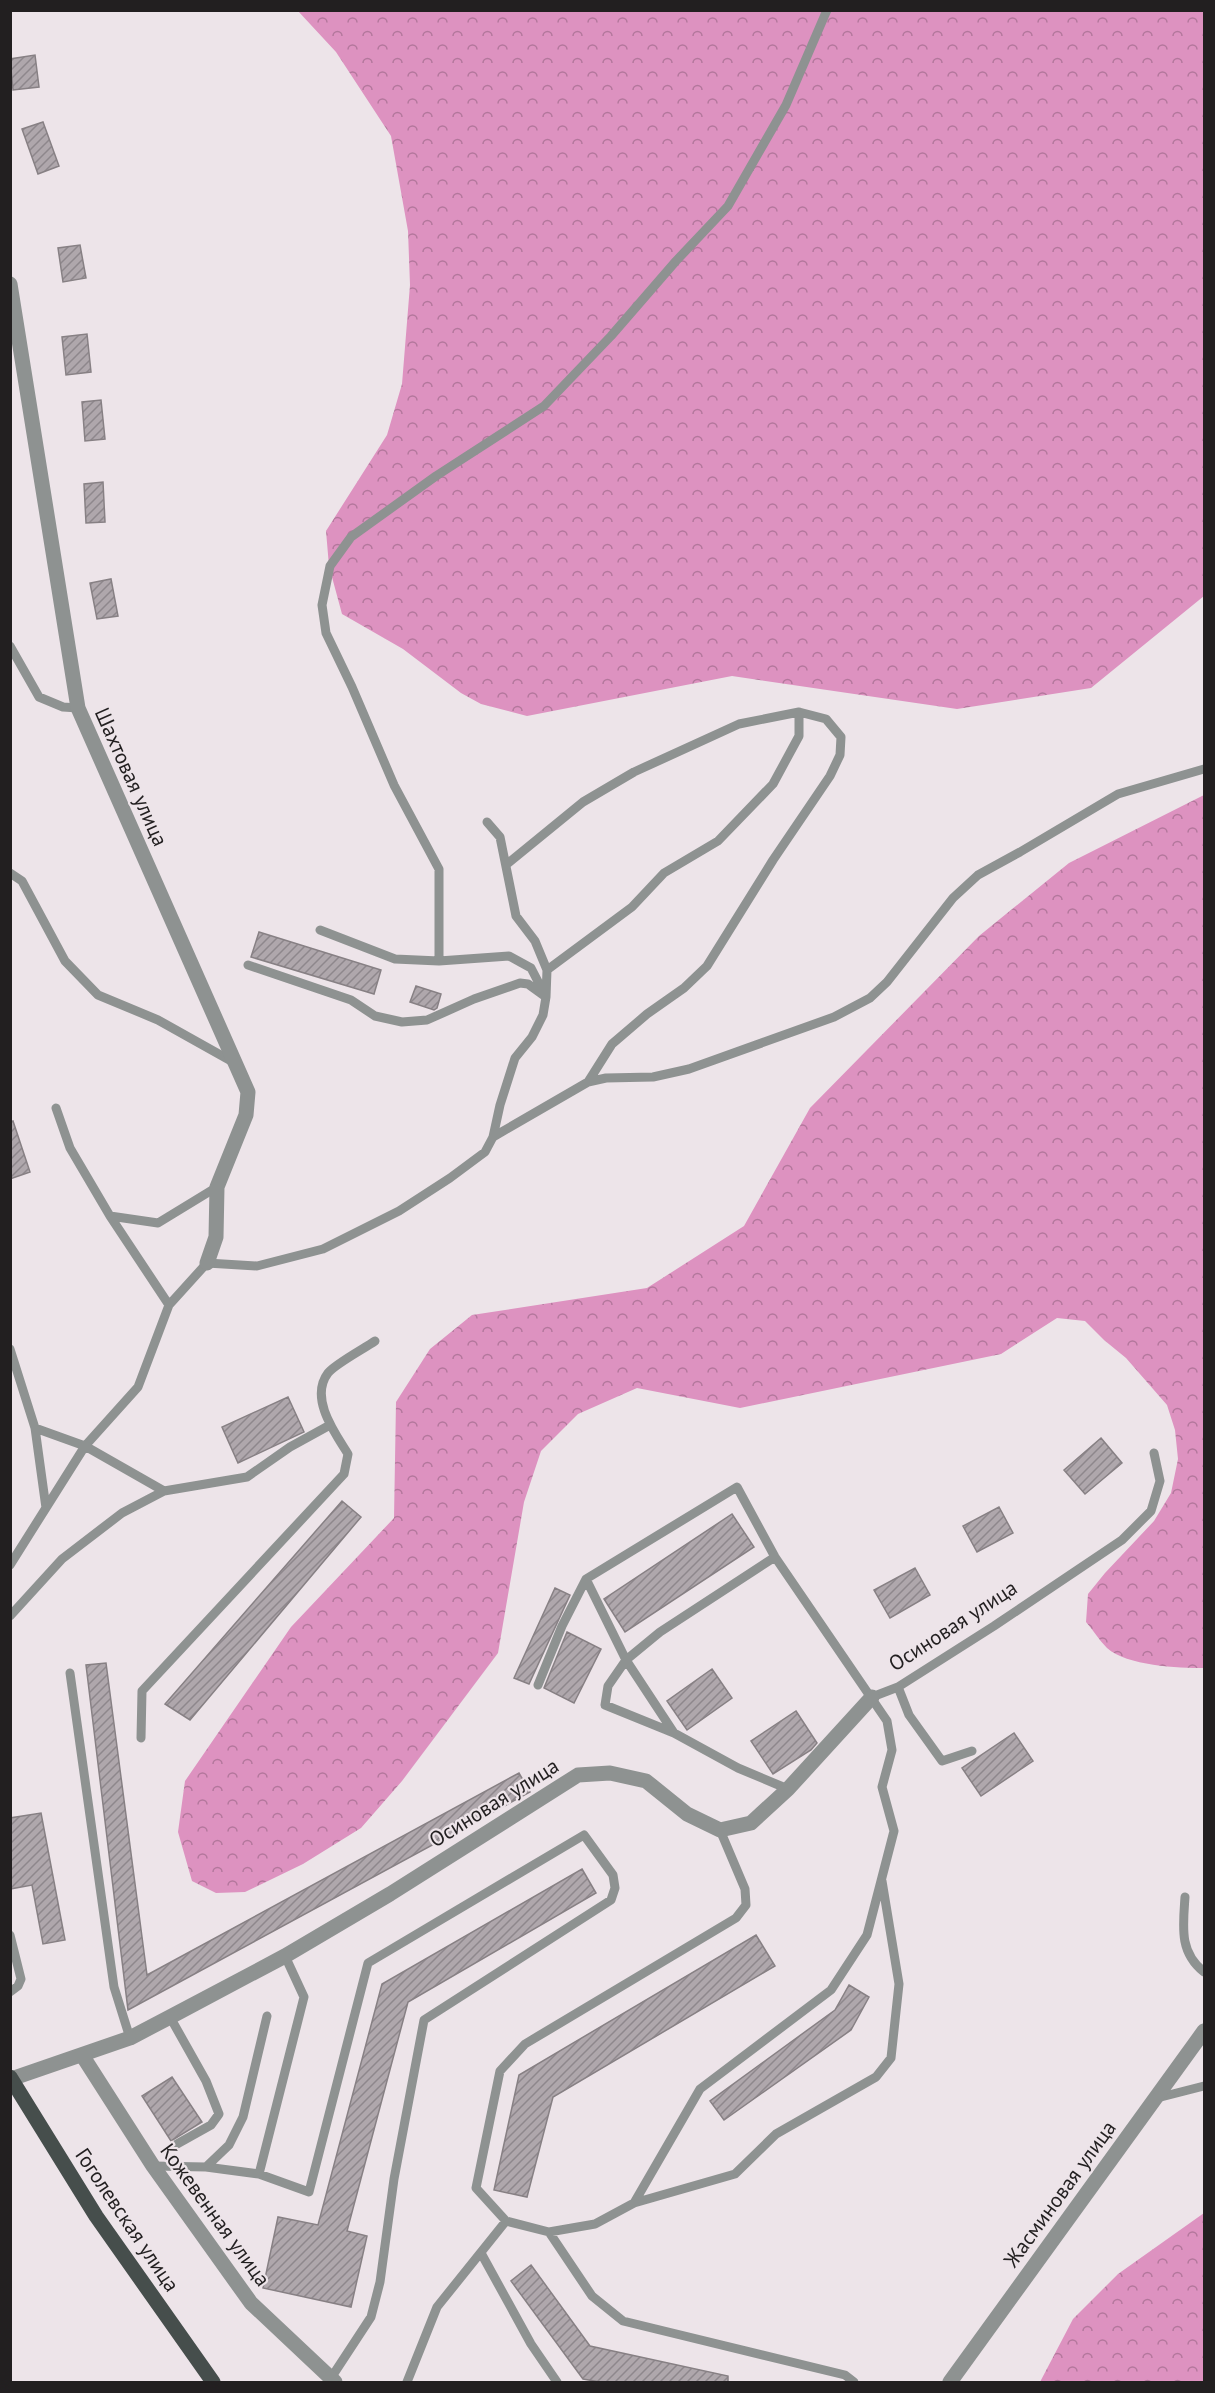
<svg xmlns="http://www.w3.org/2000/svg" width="1215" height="2393" viewBox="0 0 1215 2393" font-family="'PT Sans',sans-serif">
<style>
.forest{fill:url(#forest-crowns)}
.building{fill:url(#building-hatch);stroke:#878084;stroke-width:1.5}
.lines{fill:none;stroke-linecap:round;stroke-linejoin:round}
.service{stroke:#8e9291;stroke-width:9}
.minor{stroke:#8e9291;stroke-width:15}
.primary{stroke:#464e4c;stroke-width:15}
.labels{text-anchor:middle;stroke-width:4.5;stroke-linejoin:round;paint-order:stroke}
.street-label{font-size:21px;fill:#221f20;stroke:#ede4e9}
</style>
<defs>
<pattern id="forest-crowns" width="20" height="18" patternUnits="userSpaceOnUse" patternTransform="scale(1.5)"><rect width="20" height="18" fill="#dd92c0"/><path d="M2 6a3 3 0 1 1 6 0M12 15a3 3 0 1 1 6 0" fill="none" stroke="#b3779c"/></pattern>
<pattern id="building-hatch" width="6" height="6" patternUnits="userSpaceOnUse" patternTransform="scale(1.5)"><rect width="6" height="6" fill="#afa7ac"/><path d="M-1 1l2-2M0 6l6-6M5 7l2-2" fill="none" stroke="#8e878c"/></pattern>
</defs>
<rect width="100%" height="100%" fill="#ede4e9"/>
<path class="forest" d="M298,11H1204V596L1091,688L957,709L732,676L527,716L481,704L461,693L403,649L342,614L329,566L326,531L387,435L402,384L410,285L408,231L391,136L336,52Z
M1204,795V1668C1178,1668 1127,1666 1107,1648C1099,1640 1093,1630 1086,1622L1088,1594L1105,1573L1154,1521L1171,1493L1178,1459L1175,1430L1167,1405L1126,1358L1104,1340L1085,1321L1057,1318L1001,1354L740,1408L637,1388L578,1414L541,1451L524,1502L498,1653L402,1781L361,1828L303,1864L245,1892L216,1893L192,1881L178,1832L185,1781L291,1627L394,1518L396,1402L430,1349L472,1315L647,1288L744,1226L810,1108L979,936L1069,863Z
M1204,2213V2382H1040L1073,2319L1118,2274Z"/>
<path class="building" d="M35,55L39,87L13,90L10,59Z
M43,122L59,166L38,174L22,129Z
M80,245L86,278L63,282L58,248Z
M87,334L91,372L66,375L62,337Z
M101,400L105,439L85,441L82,402Z
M103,482L105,522L86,523L84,484Z
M111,579L118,616L97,619L90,583Z
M259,932L381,970L374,994L251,957Z
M416,986L441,994L437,1008L434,1010L410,1002Z
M13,1121L30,1172L10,1179V1122Z
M288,1397L304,1432L238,1463L222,1427Z
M1101,1438L1122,1463L1085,1494L1064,1470Z
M342,1501L361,1517L190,1720L165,1704Z
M999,1507L1013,1533L977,1552L963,1526Z
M732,1514L754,1547L625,1632L604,1599Z
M915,1568L930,1595L890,1618L874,1590Z
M555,1588L570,1595L529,1684L514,1678Z
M567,1632L601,1649L574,1703L544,1688Z
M106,1663L147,1975L519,1773L530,1792L128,2010L86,1665Z
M712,1669L732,1698L687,1730L667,1701Z
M796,1711L817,1743L811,1750L773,1774L751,1741Z
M1014,1733L1033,1761L981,1796L962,1768Z
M41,1813L65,1940L43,1944L32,1885L10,1889V1818Z
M582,1869L596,1893L408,2002L347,2231L367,2236L351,2307L263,2288L278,2217L318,2225L382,1984Z
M756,1935L775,1966L553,2097L527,2197L494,2190L519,2075Z
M849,1985L869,1997L851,2030L724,2120L710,2101L835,2010Z
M172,2077L202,2122L171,2141L142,2096Z
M531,2265L590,2346L728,2376V2382H600L583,2379L511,2281Z"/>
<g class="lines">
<path class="service" d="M10,646L39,697L63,707L78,708
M507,864L583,802L634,772L739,724L799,712L826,719L841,737L840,755L830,776L773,860L707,966L684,988L647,1014L612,1044L588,1082
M10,873L22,881L65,961L98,995L158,1020L233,1062
M320,930L395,959L439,961L509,956L531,968L545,995
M439,961V869L394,785L352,687L326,633L322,605L330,566L351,537L436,476L544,406L611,336L676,261L728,206L786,105L827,10
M248,965L351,1000L375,1016L402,1022L427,1020L474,999L520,983L528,984L546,997
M547,970L632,907L664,873L718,841L773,784L799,736V712
M56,1108L70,1148L110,1216L169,1305
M493,1137L588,1082L606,1078L653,1077L689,1069L834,1017L870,998L887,982L953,898L978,875L1020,852L1118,794L1204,769
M110,1216L158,1223L217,1187
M10,1349L35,1428L46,1508
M35,1428L85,1446L164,1491
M775,1557L660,1632L626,1660L608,1686L605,1705L674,1733L738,1768L788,1789
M10,1565L85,1446L138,1387L169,1305L207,1263L257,1266L323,1249L399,1211L450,1178L485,1152L493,1137L500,1105L515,1058L532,1037L543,1015L546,997L547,970L535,941L516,916L500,837L487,822
M586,1579L626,1660L674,1733
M10,1616L62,1559L122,1513L164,1491L247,1477L290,1447L330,1425
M70,1673L114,1987L130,2038
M538,1685L562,1626L586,1579L737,1487L775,1557L887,1721L892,1750L882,1787L894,1831L867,1935L831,1990L700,2089L634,2203L595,2224L549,2232L506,2221L476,2188L500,2071L525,2044L736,1918L746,1905L745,1889L720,1830
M898,1687L909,1715L942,1761L972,1751
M872,1697L898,1687L994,1626L1122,1540L1151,1511L1160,1481L1154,1453
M141,1738L142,1691L344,1474L348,1454C335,1433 309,1398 328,1373C335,1364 365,1348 375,1341
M1185,1897C1183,1927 1179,1952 1204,1972
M10,1935L21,1979L18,1986L10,1992
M170,2017L206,2081L219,2114L211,2125L177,2144
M1157,2098L1204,2086
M153,2166L206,2167L259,2174L309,2192L368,1963L584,1835L613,1875L615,1888L611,1900L424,2020L394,2179L380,2282L371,2317L331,2378
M206,2167L229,2145L243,2117L267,2016
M259,2174L304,1997L285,1956
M634,2203L735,2174L776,2134L876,2077L891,2058L899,1984L882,1881
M549,2232L592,2296L623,2321L845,2375L854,2382
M481,2253L531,2344L557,2382
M407,2382L437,2307L506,2221"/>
<path class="minor" d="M10,284L78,708L248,1092L246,1115L217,1187L216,1237L207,1263
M82,2055L153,2166L251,2303L335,2382
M11,2079L130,2038L170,2017L285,1956L390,1894L578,1775L610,1773L646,1781L687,1814L720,1830L751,1823L788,1789L872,1697
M950,2382L1204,2031"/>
<path class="primary" d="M10,2077L96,2216L213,2382"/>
</g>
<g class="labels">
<g class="street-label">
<text transform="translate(131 777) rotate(66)" y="7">Шахтовая улица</text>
<text transform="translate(953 1626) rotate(-33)" y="7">Осиновая улица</text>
<text transform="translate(494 1803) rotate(-32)" y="7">Осиновая улица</text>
<text transform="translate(1060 2194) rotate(-54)" y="7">Жасминовая улица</text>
<text transform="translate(215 2215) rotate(54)" y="7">Кожевенная улица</text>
<text transform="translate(127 2220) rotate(56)" y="7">Гоголевская улица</text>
</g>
</g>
<rect width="1215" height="2393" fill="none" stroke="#221f20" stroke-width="24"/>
</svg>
